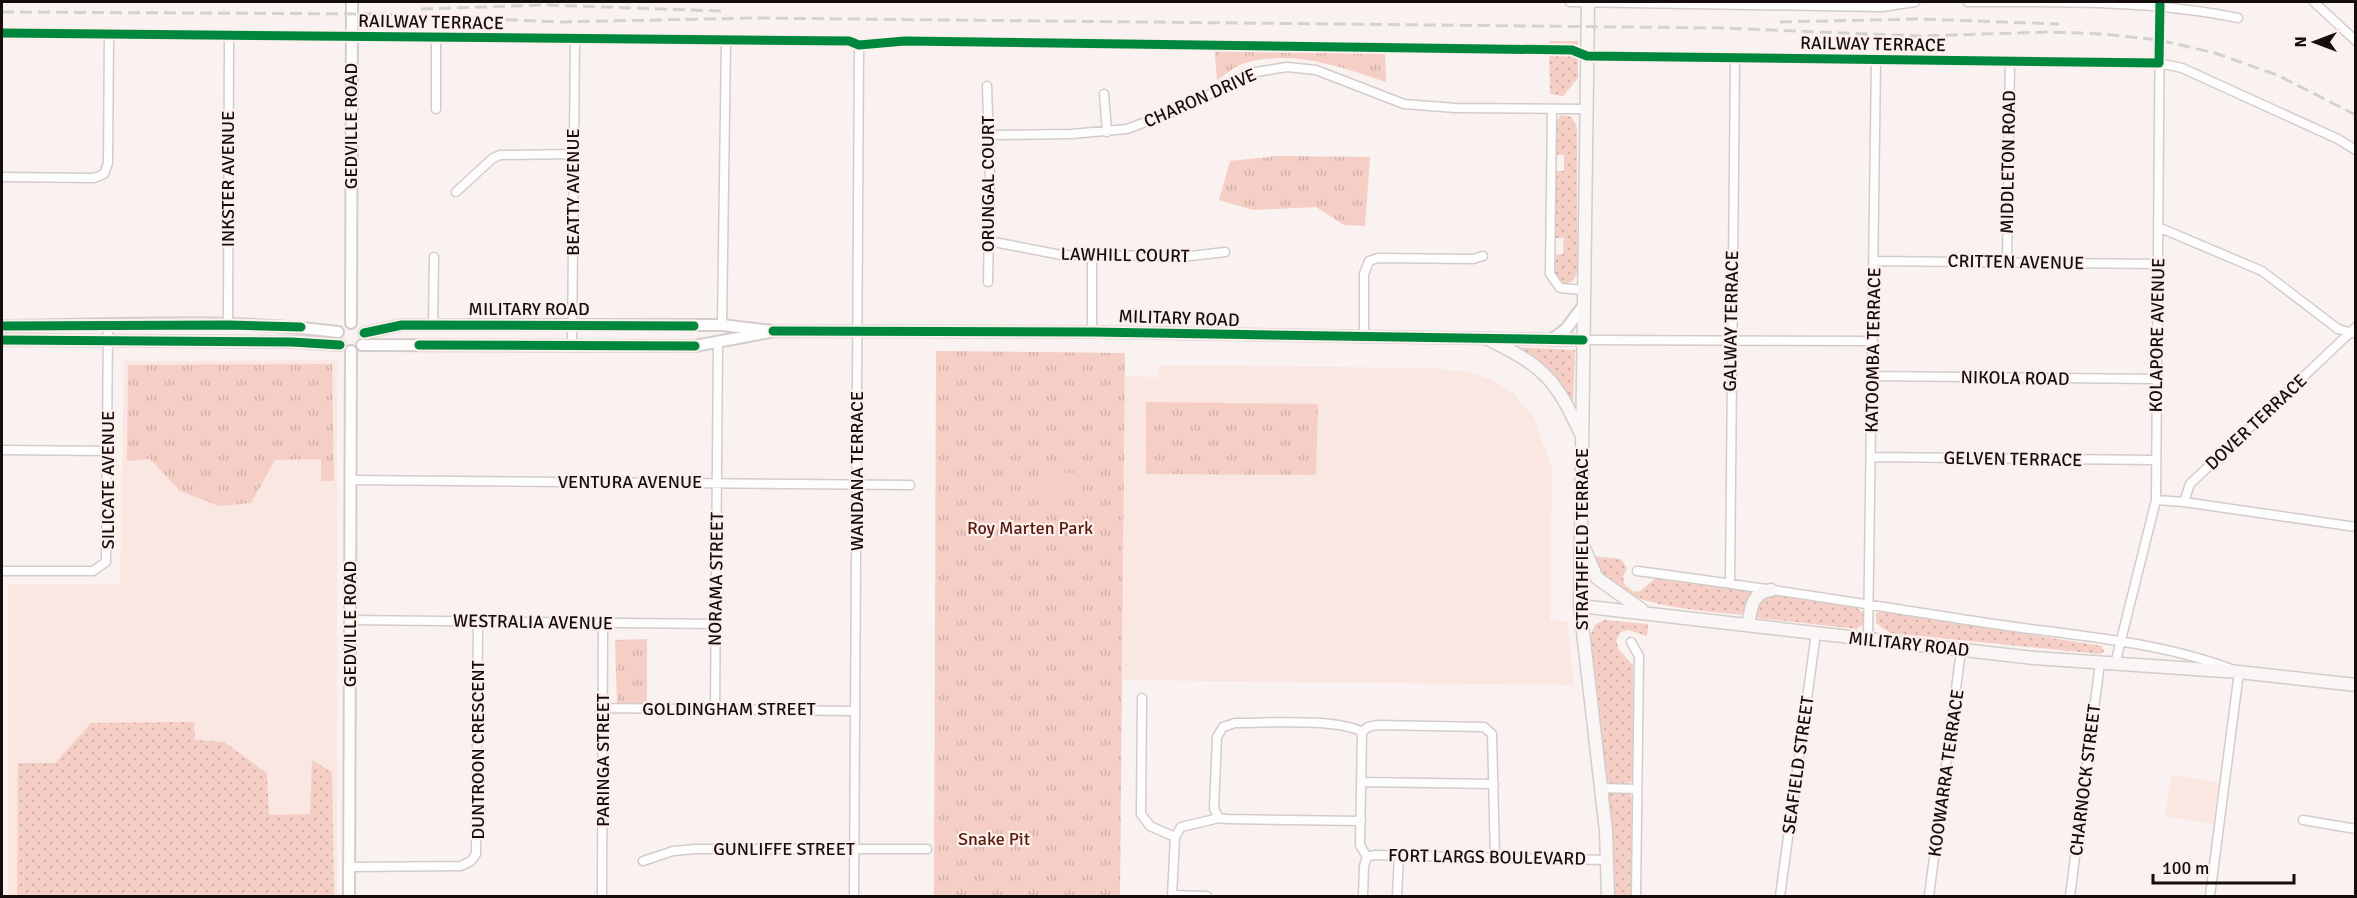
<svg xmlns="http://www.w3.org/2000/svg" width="2357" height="898" viewBox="0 0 2357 898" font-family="Signika,sans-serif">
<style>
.built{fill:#fbe7e2}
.grass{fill:url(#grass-dots)}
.park{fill:url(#park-tufts)}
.pitch{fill:#f5cfc6}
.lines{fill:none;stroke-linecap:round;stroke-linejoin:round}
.minor-casing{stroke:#d4ccca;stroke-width:11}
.tertiary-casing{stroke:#d4ccca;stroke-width:14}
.secondary-casing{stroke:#d4ccca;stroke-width:15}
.minor{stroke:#fefdfd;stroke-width:8}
.tertiary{stroke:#fefdfd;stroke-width:10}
.secondary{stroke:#faf6f6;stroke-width:12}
.rail{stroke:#d4d2d1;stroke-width:3;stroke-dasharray:12 6;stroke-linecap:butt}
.cycleway-casing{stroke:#fdefec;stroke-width:13}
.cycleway{stroke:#00873e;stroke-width:9}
.labels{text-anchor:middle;stroke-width:4.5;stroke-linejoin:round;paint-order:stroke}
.street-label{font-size:18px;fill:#160e0d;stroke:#fdefec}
.park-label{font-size:18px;fill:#57190a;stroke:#fdefec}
</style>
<defs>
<pattern id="grass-dots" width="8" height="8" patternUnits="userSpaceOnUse" patternTransform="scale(1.5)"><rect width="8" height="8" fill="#f5cfc6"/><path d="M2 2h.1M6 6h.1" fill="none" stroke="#d1b1a9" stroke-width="1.8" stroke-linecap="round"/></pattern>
<pattern id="park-tufts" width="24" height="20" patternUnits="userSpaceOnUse" patternTransform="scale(1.5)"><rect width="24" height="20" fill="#f5cfc6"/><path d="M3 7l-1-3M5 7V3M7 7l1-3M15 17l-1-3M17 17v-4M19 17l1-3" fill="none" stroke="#d1b1a9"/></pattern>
</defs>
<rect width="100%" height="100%" fill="#f9f2f0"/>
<path class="built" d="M337,360V896H8V584H120L124,361Z
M1159,365L1430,368L1469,372L1492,380L1512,392L1534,417L1552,469L1550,619L1567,622L1574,685L1123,680L1125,376L1158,377Z
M2172,775L2220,783L2213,824L2165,816Z"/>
<path class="grass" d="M1549,41H1578V78L1563,96L1550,94Z
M1561,115L1572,117L1577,128V273L1573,281L1565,284L1555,276L1556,255L1563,254L1564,238H1556V171H1564V155H1556V122Z
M1511,347L1575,350L1573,406L1549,370Z
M1591,556L1621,559L1627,568L1623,577L1625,585L1634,592L1640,591L1657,577L1753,592L1741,615C1701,610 1625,607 1598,574C1595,570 1593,562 1591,556Z
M1773,595L1857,608L1863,613V625L1857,629L1757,618V602L1762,598Z
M1881,611L2102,646L2104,652L2100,654L1890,633L1876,623V614Z
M1604,620L1648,624L1647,636L1628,630L1621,632L1616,640L1619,650L1633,665V779L1629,784L1610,783L1605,780L1589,639L1595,625Z
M194,722L195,740L224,742L267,773L269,815L310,814L312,760L332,772L334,896H17L18,763H55L91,723Z
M1610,793H1629L1633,800L1632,896H1613L1608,799Z"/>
<path class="park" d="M1385,43L1386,82C1341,67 1293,49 1245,63C1235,66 1226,74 1217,80L1214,46Z
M1278,156L1370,157L1365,226L1344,225L1316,207L1253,210L1219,200L1230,161Z
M936,351L1125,353L1120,896H934Z
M332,364L334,481H321V459L275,460L251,503L219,506L180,491L150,459L127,461L128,365Z
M1146,402L1318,404L1316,475L1146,474Z
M647,639V704H617L615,640Z"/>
<path class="pitch" d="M1039,472L1081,473V495L1038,494Z"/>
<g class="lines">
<g class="minor-casing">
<path id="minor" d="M1570,2L1881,7L1915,2
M1968,2C2058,2 2150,0 2238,18
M2314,2L2356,41
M2,33L849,41L859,45L854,896
M1587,56L2159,63L2182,68L2338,139L2356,150
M987,86L990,177L988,282
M1104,94L1107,132
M436,109V39
M1552,109L1550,274L1560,288L1584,290
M987,135L1071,134L1127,129L1177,110L1256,72L1287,67L1316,70L1404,104L1456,108L1586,109
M2,177L94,178L104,174L108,163L109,33
M456,192L493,158L500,155L573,154
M2158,227L2262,271L2338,329L2352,333
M989,241L1061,255L1191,256L1225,252
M1874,261L2157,264
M2007,262L2010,62
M228,325L229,34
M433,325L434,257
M722,325L726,40
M1092,332V255
M1364,338V274L1369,261L1378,258L1473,259L1483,256
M1583,340L1873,341
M572,345L575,40
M1873,376L2156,379
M2,450L108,451
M1872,457L2155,460
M350,480L910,485
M2156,500L2184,502L2190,484L2356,327
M2184,502L2356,527
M2,571H93L106,562L108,325
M1637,571C1756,586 1875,606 1994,624C2075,636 2162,641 2239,672L2210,896
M1730,583L1735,59
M350,620L716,624
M1868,639L1876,61
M1631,642L1639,656L1636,896
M2115,664L2156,500L2160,2
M1142,698L1141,814L1150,826L1175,837
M603,708L855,711
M715,709L718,341
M1362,782L1494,784
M1600,788L1637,789
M2303,820L2356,829
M1361,821L1227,819L1219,818L1214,809L1217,737L1223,727L1235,723C1265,723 1339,718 1362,732
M1367,857L1360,845L1362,732L1368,727L1377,725L1484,727L1492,734L1495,858
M1367,857L1374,855L1607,860
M643,861L673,851L696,849H927
M349,867L461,866L471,861L476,854L478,622
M1172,895L1207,896
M602,896L603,623
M1172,896L1175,837L1181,827L1219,818
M1363,896L1364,866L1367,857
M1397,896L1399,855
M1780,896L1816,633
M1929,896L1961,650
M2070,896L2100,663"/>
</g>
<g class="tertiary-casing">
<path id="tertiary" d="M351,323L352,2
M2,326C113,325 227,318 338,332
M364,333L402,325H722L773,331L1092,332L1583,340
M2,340L292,342L340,345
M1551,340L1566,329L1584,305
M362,345L695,346L770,332
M349,896L351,351"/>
</g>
<g class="secondary-casing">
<path id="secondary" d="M1588,2L1580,606L1606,831L1608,896
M1488,339C1543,366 1555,378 1580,432
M1583,546L1597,578L1642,610
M1580,606L2034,658L2239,672L2356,685
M1748,625C1751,608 1752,592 1771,590"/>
</g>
<use href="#minor" class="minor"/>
<use href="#tertiary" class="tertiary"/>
<use href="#secondary" class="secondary"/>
<path class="rail" d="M421,9L546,5L721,11
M2,12L376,14L558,22L754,18L1724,28L1919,36L2049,32L2102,34L2159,40L2215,53L2277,75L2356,115
M1780,22L1920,19L2059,24"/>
<g class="cycleway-casing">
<path id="cycleway" d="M2,33L849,41L859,45L905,41L1572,50L1587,56L2159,63L2160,2
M2,326L228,325L301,327
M773,331L1092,332L1583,340
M364,333L402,325L694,326
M2,340L292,342L340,345
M419,345L695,346"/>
</g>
<use href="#cycleway" class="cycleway"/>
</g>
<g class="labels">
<g class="street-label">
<text transform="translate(431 22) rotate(1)" y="6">RAILWAY TERRACE</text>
<text transform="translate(1873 44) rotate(1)" y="6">RAILWAY TERRACE</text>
<text transform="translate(1200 98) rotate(-24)" y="6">CHARON DRIVE</text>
<text transform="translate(351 126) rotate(-90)" y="6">GEDVILLE ROAD</text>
<text transform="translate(2008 162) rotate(-89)" y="6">MIDDLETON ROAD</text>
<text transform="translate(228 179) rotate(-90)" y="6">INKSTER AVENUE</text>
<text transform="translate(988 184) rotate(-90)" y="6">ORUNGAL COURT</text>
<text transform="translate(573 192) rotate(-90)" y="6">BEATTY AVENUE</text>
<text transform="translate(1125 255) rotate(1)" y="6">LAWHILL COURT</text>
<text transform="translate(2016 262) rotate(1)" y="6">CRITTEN AVENUE</text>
<text x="529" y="315">MILITARY ROAD</text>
<text transform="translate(1179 318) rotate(2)" y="6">MILITARY ROAD</text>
<text transform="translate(1731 321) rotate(-89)" y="6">GALWAY TERRACE</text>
<text transform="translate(2157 335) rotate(-89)" y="6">KOLAPORE AVENUE</text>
<text transform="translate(1873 350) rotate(-89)" y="6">KATOOMBA TERRACE</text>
<text transform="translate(2015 378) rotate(1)" y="6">NIKOLA ROAD</text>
<text transform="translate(2256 422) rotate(-43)" y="6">DOVER TERRACE</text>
<text transform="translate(2013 459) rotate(1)" y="6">GELVEN TERRACE</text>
<text transform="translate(857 471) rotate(-90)" y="6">WANDANA TERRACE</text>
<text transform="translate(108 480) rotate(-90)" y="6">SILICATE AVENUE</text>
<text x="630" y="488">VENTURA AVENUE</text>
<text transform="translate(1582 539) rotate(-90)" y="6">STRATHFIELD TERRACE</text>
<text transform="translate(716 579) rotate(-89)" y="6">NORAMA STREET</text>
<text transform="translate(533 622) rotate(1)" y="6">WESTRALIA AVENUE</text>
<text transform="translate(350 624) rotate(-90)" y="6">GEDVILLE ROAD</text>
<text transform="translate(1909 644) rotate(6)" y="6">MILITARY ROAD</text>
<text x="729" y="715">GOLDINGHAM STREET</text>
<text transform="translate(478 750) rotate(-90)" y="6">DUNTROON CRESCENT</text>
<text transform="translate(603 760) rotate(-90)" y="6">PARINGA STREET</text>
<text transform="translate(1798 765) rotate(-82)" y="6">SEAFIELD STREET</text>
<text transform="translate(1946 773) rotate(-82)" y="6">KOOWARRA TERRACE</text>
<text transform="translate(2085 780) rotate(-83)" y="6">CHARNOCK STREET</text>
<text x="784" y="855">GUNLIFFE STREET</text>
<text transform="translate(1487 857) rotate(1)" y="6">FORT LARGS BOULEVARD</text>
</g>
<g class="park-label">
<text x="1030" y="534">Roy Marten Park</text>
<text x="994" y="845">Snake Pit</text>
</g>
</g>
<rect width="2357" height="898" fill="none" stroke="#160e0d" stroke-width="6"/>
<g transform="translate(2315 42) rotate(270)" stroke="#fdefec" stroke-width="4.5" paint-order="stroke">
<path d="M0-4.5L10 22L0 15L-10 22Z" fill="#160e0d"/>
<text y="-9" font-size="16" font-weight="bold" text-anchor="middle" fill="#160e0d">N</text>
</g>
<path d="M2153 874v9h141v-9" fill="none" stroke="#160e0d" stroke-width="3"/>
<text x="2162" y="874" font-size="18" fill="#160e0d" stroke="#fdefec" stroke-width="4.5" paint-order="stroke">100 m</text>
</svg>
